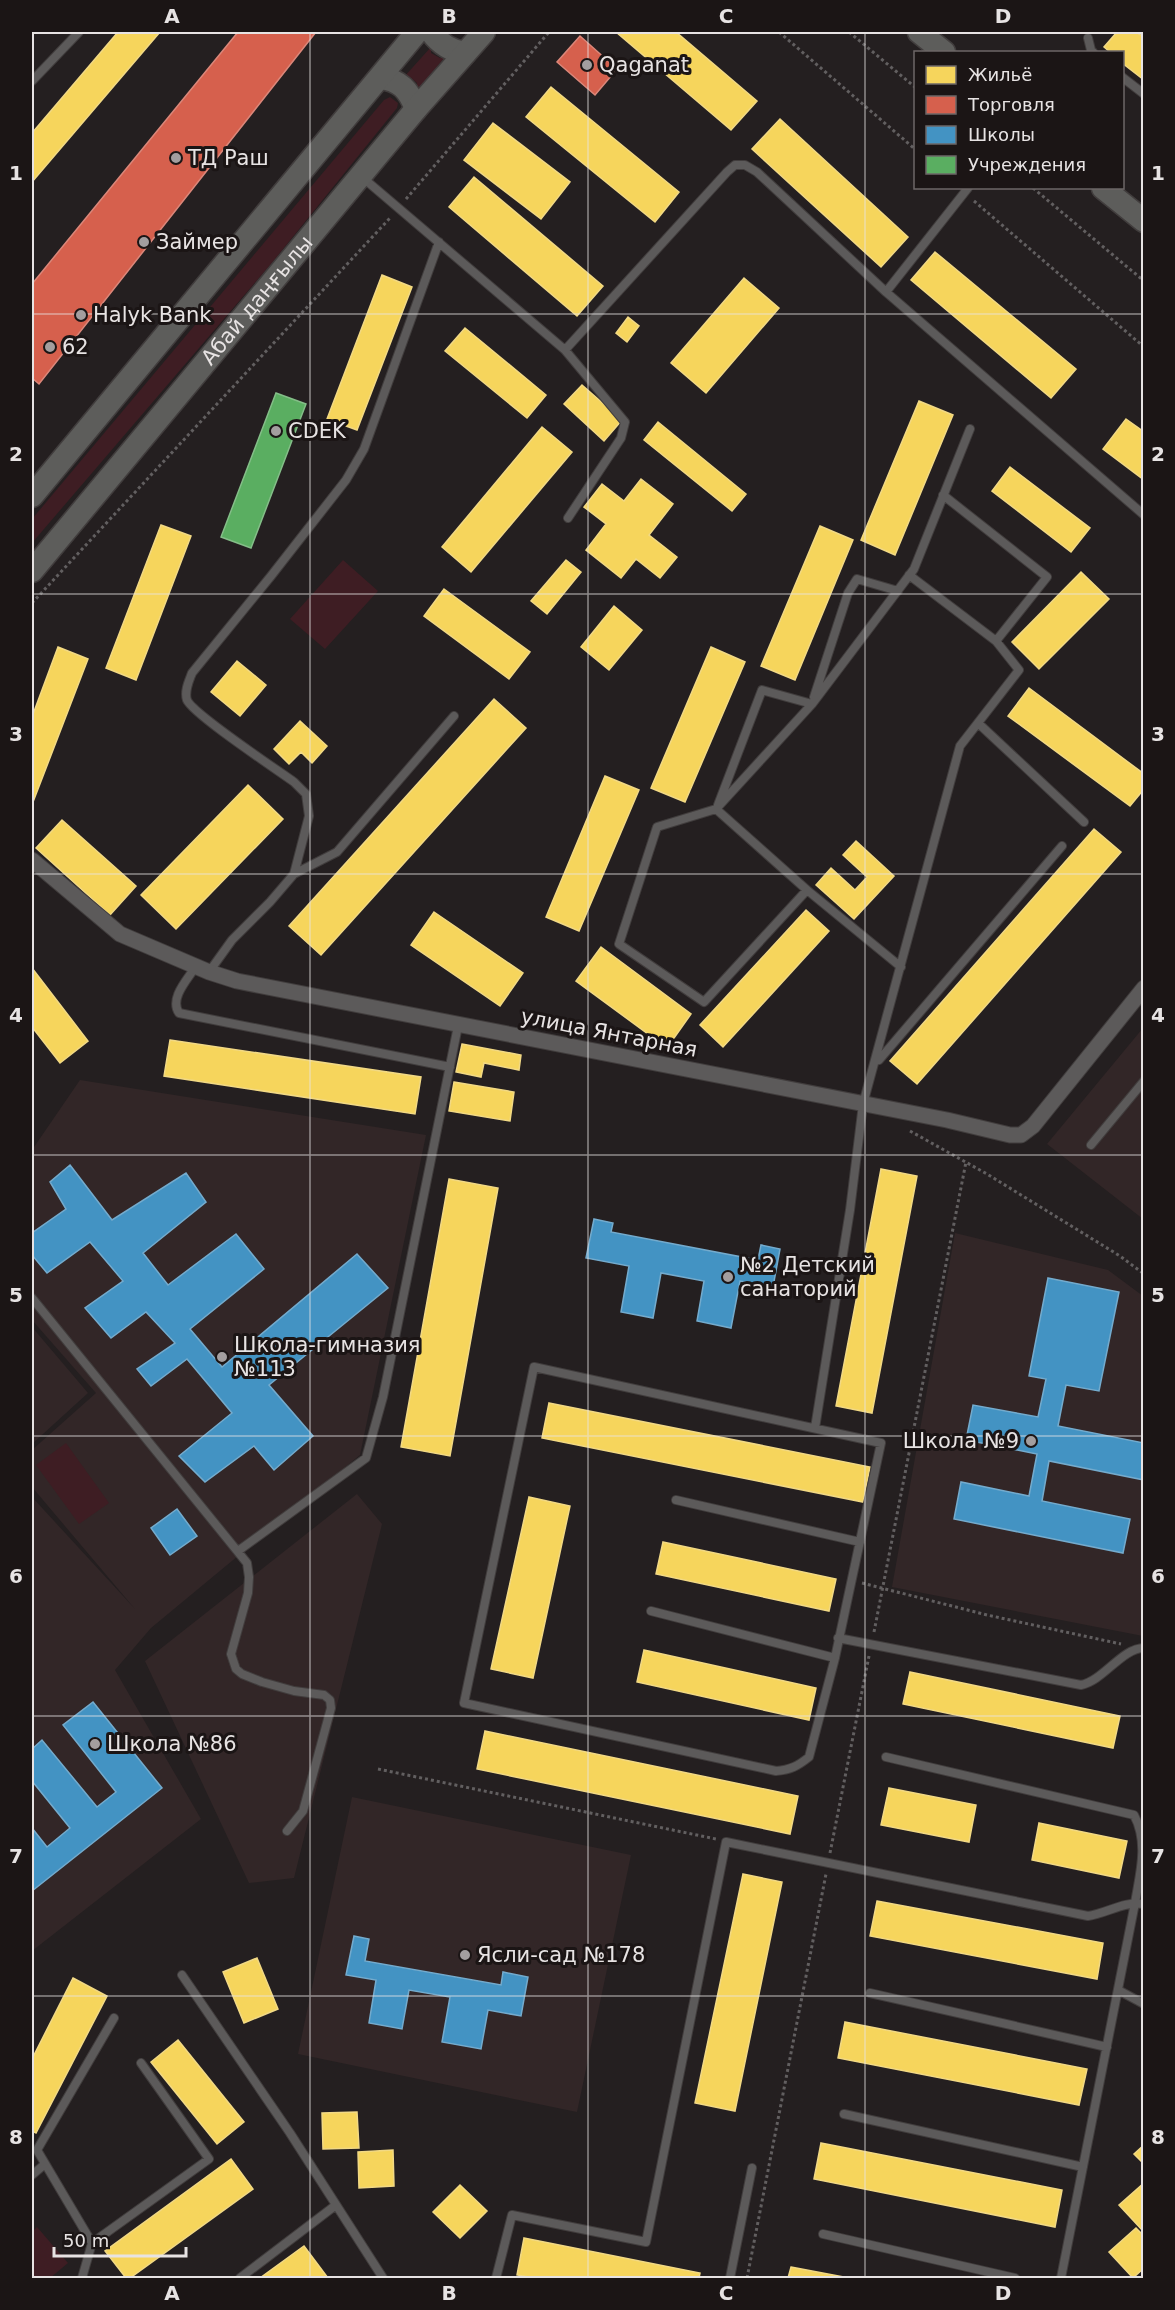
<svg xmlns="http://www.w3.org/2000/svg" width="1175" height="2310" viewBox="0 0 1175 2310" font-family="'DejaVu Sans',sans-serif">
<style>
.built{fill:#322627}
.green{fill:#3e1d23}
.homes{fill:#f6d55c;stroke:#f2d984;stroke-width:1.5}
.shops{fill:#d6604d;stroke:#db877a;stroke-width:1.5}
.schools{fill:#4393c3;stroke:#74abcd;stroke-width:1.5}
.public{fill:#5aae61;stroke:#84be88;stroke-width:1.5}
.lines{fill:none;stroke-linecap:round;stroke-linejoin:round}
.service-casing{stroke:#413d3d;stroke-width:10}
.minor-casing{stroke:#413d3d;stroke-width:17}
.secondary-casing{stroke:#413d3d;stroke-width:25}
.path{stroke:#625f60;stroke-width:3;stroke-dasharray:3 3;stroke-linecap:butt}
.service{stroke:#5c5a5a;stroke-width:8}
.minor{stroke:#5c5a5a;stroke-width:15}
.secondary{stroke:#5d5d5b;stroke-width:22}
.grid{fill:none;stroke:#e7e3e3;stroke-width:1.5;stroke-opacity:0.55}
.poi-dot{fill:#a39e9f;stroke:#1b1515;stroke-width:2}
.labels{text-anchor:middle;stroke-width:6;stroke-linejoin:round;paint-order:stroke}
.poi-label{font-size:21px;fill:#e7e3e3;stroke:#1b1515;text-anchor:start}
.street-label{font-size:21px;fill:#e7e3e3;stroke:#1b1515}
.neatline{fill:none;stroke:#e7e3e3;stroke-width:2}
.grid-label{font-size:20px;text-anchor:middle;font-weight:bold;fill:#e7e3e3}
</style>
<rect width="100%" height="100%" fill="#241f20"/>
<path class="built" d="M1143,1028V1219L1047,1144Z
M80,1080L426,1135L360,1455L151,1628L115,1670L201,1819L32,1951V1497L135,1609L32,1487V1450L96,1393L32,1320V1150Z
M955,1233L1108,1270L1143,1296V1636L892,1587Z
M32,1327L88,1393L32,1444Z
M357,1494L382,1524L294,1878L249,1883L145,1661Z
M352,1797L631,1855L577,2112L298,2054Z"/>
<path class="green" d="M431,47V53L440,58L446,56L417,90V83L410,77H404Z
M390,97L398,103L397,108L271,264L32,543V519L384,100Z
M343,560L378,591L325,649L290,619Z
M66,1443L109,1503L79,1524L36,1465Z
M37,2227L68,2263L50,2278H32V2232Z"/>
<path class="homes" d="M118,32H160L32,182V133Z
M616,32H676L757,101L731,130Z
M1117,32H1136L1144,37V80L1122,63V52H1110L1104,47Z
M551,87L679,192L655,222L526,117Z
M780,119L908,237L881,267L752,149Z
M493,123L570,182L541,219L464,160Z
M474,177L603,286L577,316L449,207Z
M935,252L1076,369L1051,398L911,280Z
M382,275L412,287L357,430L327,419Z
M744,278L779,308L706,393L671,363Z
M628,317L639,326L627,342L616,333Z
M465,328L546,395L527,418L445,351Z
M582,385L622,420L604,441L564,404Z
M919,401L953,415L895,555L861,540Z
M1126,419L1144,432V480L1103,449Z
M658,422L746,494L732,511L644,440Z
M542,427L572,452L471,572L442,547Z
M1010,467L1090,528L1071,552L992,491Z
M641,479L673,504L649,535L677,557L660,578L636,559L621,578L586,550L606,524L584,507L602,484L624,501Z
M161,525L191,536L136,680L106,668Z
M820,526L853,540L795,680L761,666Z
M566,560L581,572L547,614L531,601Z
M1081,572L1109,599L1039,669L1012,642Z
M444,589L530,652L509,679L424,616Z
M614,606L642,630L609,670L581,647Z
M58,647L88,659L33,802L32,717Z
M711,647L745,662L685,802L651,788Z
M237,661L266,685L240,716L211,692Z
M1029,688L1144,774V789L1130,806L1008,716Z
M494,699L526,728L321,955L289,926Z
M300,721L327,746L312,763L301,752L289,764L274,749Z
M605,776L639,790L579,931L546,917Z
M248,785L283,819L176,929L141,895Z
M62,820L136,886L110,915L36,848Z
M1094,829L1121,852L917,1084L890,1061Z
M856,841L894,876L854,919L816,885L831,868L855,890L867,877L843,855Z
M806,910L829,931L723,1047L700,1025Z
M434,912L523,973L500,1006L411,945Z
M601,947L691,1014L667,1048L576,981Z
M32,968L88,1041L60,1063L32,1027Z
M170,1040L421,1077L415,1114L164,1076Z
M462,1044L521,1055L519,1070L484,1063L481,1077L456,1072Z
M454,1082L514,1092L510,1121L449,1111Z
M881,1169L917,1176L872,1413L836,1406Z
M449,1179L498,1188L450,1456L401,1447Z
M549,1403L870,1467L863,1502L542,1438Z
M529,1497L570,1506L533,1678L491,1669Z
M663,1542L836,1579L829,1611L656,1574Z
M644,1650L816,1688L809,1720L637,1682Z
M910,1672L1120,1716L1113,1748L903,1704Z
M485,1731L798,1796L790,1834L477,1769Z
M889,1788L976,1805L969,1842L881,1825Z
M1039,1823L1127,1841L1119,1878L1032,1860Z
M743,1874L782,1882L735,2111L695,2103Z
M877,1901L1103,1943L1097,1979L870,1936Z
M257,1958L278,2009L244,2023L223,1972Z
M73,1978L107,1996L36,2133L32,2131V2059Z
M845,2022L1087,2069L1079,2105L838,2058Z
M178,2040L244,2122L217,2144L151,2062Z
M357,2112L359,2148L323,2149L322,2113Z
M821,2143L1062,2190L1055,2227L814,2179Z
M1144,2145V2164L1134,2154Z
M393,2150L394,2186L359,2188L358,2152Z
M231,2159L253,2189L130,2278H126L105,2251Z
M1144,2183V2230L1143,2231L1119,2205Z
M460,2185L487,2211L460,2238L433,2212Z
M1136,2228L1144,2236V2268L1133,2278L1109,2252Z
M524,2238L700,2273L699,2278H534L517,2275Z
M304,2246L328,2278H260Z
M791,2267L849,2278H788Z"/>
<path class="shops" d="M238,32H316L39,384L32,378V284Z
M580,36L617,69L595,95L557,62Z"/>
<path class="schools" d="M70,1165L112,1220L186,1173L206,1202L143,1253L168,1285L236,1234L264,1269L190,1329L222,1367L357,1254L388,1288L269,1385L313,1436L274,1470L254,1446L205,1482L179,1456L232,1413L187,1359L151,1386L137,1369L175,1343L146,1312L111,1338L85,1308L123,1281L90,1242L47,1273L32,1255V1233L66,1209L50,1182Z
M594,1219L613,1223L611,1232L758,1260L761,1245L780,1249L773,1287L740,1281L731,1328L697,1321L704,1281L661,1273L653,1318L621,1312L629,1266L586,1258Z
M1048,1278L1119,1292L1099,1391L1066,1385L1058,1426L1144,1443V1480L1049,1461L1042,1501L1130,1519L1123,1553L954,1519L961,1482L1029,1496L1037,1454L966,1440L973,1405L1038,1417L1046,1379L1029,1376Z
M177,1509L197,1536L170,1555L151,1528Z
M93,1702L162,1788L32,1891V1828L47,1847L70,1828L32,1781V1749L42,1740L97,1807L116,1792L63,1725Z
M354,1936L369,1939L365,1961L501,1985L503,1972L528,1977L521,2016L488,2010L481,2049L442,2042L450,1997L409,1990L402,2029L369,2023L376,1980L346,1975Z"/>
<path class="public" d="M276,393L306,404L251,548L221,537Z"/>
<g class="lines">
<g class="service-casing">
<path id="service" d="M1088,38L1091,50L1093,52
M1122,77L1144,94
M32,81L79,32
M362,177L565,350L625,422L621,438L568,518
M886,292L968,188
M565,350L727,172L735,165H745L757,172L886,292L1144,515
M909,575L996,641
M814,697L848,593L857,579L898,591
M978,723L1084,822
M718,805L762,690L812,704
M716,809L807,890L901,967
M294,874L337,852L454,716
M807,890L704,1002L619,944L657,827L716,809L812,704L914,569L970,429
M196,966C188,979 169,998 179,1013L450,1067
M209,972L232,940L270,902L294,874L309,816L306,794L294,782C276,769 193,714 187,700C184,691 189,681 192,673L271,576L346,480L364,449L439,242
M879,1060L1062,846
M1091,1145L1144,1081
M32,1298L247,1563L249,1577L248,1593L231,1654L236,1669L242,1674L262,1682L294,1691L324,1695L330,1700L331,1708L303,1811L287,1831
M534,1367L881,1443L835,1658L809,1757C798,1766 790,1770 776,1771L464,1703Z
M815,1428L850,1210L863,1104L960,746L1019,670L996,641L1047,577L943,495
M676,1500L860,1542
M238,1551L366,1458L383,1397L458,1026
M651,1611L835,1658
M838,1638L1081,1685C1103,1681 1122,1648 1144,1648
M886,1757L1134,1815C1149,1843 1140,1873 1135,1903L1061,2278
M182,1975L290,2133L383,2278
M1118,1990L1144,2004
M870,1993L1107,2047
M844,2114L1083,2167
M32,2175L45,2164
M823,2234L1015,2278
M92,2243L37,2150L114,2018
M82,2278L92,2243L209,2159L141,2063
M240,2278L336,2205
M496,2278L512,2215L646,2242L726,1842L1088,1916C1108,1913 1123,1901 1144,1904
M730,2278L752,2168"/>
</g>
<g class="minor-casing">
<path id="minor" d="M32,860L120,934L209,972L237,981L947,1120L1010,1135H1021L1033,1126L1144,988"/>
</g>
<g class="secondary-casing">
<g id="secondary">
<path d="M431,32C440,44 450,51 465,53"/>
<path d="M919,32L944,52"/>
<path d="M380,78C400,80 409,90 416,109"/>
<path d="M1103,188L1144,221"/>
<path d="M32,496L417,32"/>
<path id="s1" d="M32,571L416,109L484,32"/>
</g>
</g>
<path class="path" d="M779,32L916,150
M849,32L916,88
M1033,188L1144,281
M406,199L549,32
M974,201L1144,347
M32,603L390,218
M910,1131L987,1174L1120,1256L1144,1274
M862,1583L987,1615L1121,1644
M874,1632L966,1162
M378,1769L716,1839
M830,1853L869,1656
M747,2278L826,1874"/>
<use href="#service" class="service"/>
<use href="#minor" class="minor"/>
<use href="#secondary" class="secondary"/>
</g>
<path class="grid" d="M310,32V2278M588,32V2278M865,32V2278M32,314H1144M32,594H1144M32,874H1144M32,1155H1144M32,1436H1144M32,1716H1144M32,1996H1144"/>
<g class="poi-dot">
<circle cx="587" cy="65" r="6"/>
<circle cx="176" cy="158" r="6"/>
<circle cx="144" cy="242" r="6"/>
<circle cx="81" cy="315" r="6"/>
<circle cx="50" cy="347" r="6"/>
<circle cx="276" cy="431" r="6"/>
<circle cx="728" cy="1277" r="6"/>
<circle cx="222" cy="1357" r="6"/>
<circle cx="1031" cy="1441" r="6"/>
<circle cx="95" cy="1744" r="6"/>
<circle cx="465" cy="1955" r="6"/>
</g>
<g class="labels">
<g class="poi-label">
<text x="599" y="72">Qaganat</text>
<text x="188" y="165">ТД Раш</text>
<text x="156" y="249">Займер</text>
<text x="93" y="322">Halyk Bank</text>
<text x="62" y="354">62</text>
<text x="288" y="438">CDEK</text>
<text x="740" y="1272">№2 Детский<tspan x="740" dy="24">санаторий</tspan></text>
<text x="234" y="1352">Школа-гимназия<tspan x="234" dy="24">№113</tspan></text>
<text x="1019" y="1448" text-anchor="end">Школа №9</text>
<text x="107" y="1751">Школа №86</text>
<text x="477" y="1962">Ясли-сад №178</text>
</g>
<g class="street-label">
<text dy="7" stroke="none"><textPath href="#s1" startOffset="352">Абай даңғылы</textPath></text>
<text transform="translate(609 1033) rotate(11)" y="7">улица Янтарная</text>
</g>
</g>
<rect width="1175" height="2310" fill="none" stroke="#1b1515" stroke-width="66"/>
<rect x="914" y="51" width="210" height="138" fill="#1b1515" stroke="#6d6767" stroke-width="1.5"/>
<rect x="926" y="66" width="30" height="18" fill="#f6d55c" stroke="#6d6767" stroke-width="1.5"/>
<text x="968" y="81" font-size="18" fill="#e7e3e3">Жильё</text>
<rect x="926" y="96" width="30" height="18" fill="#d6604d" stroke="#6d6767" stroke-width="1.5"/>
<text x="968" y="111" font-size="18" fill="#e7e3e3">Торговля</text>
<rect x="926" y="126" width="30" height="18" fill="#4393c3" stroke="#6d6767" stroke-width="1.5"/>
<text x="968" y="141" font-size="18" fill="#e7e3e3">Школы</text>
<rect x="926" y="156" width="30" height="18" fill="#5aae61" stroke="#6d6767" stroke-width="1.5"/>
<text x="968" y="171" font-size="18" fill="#e7e3e3">Учреждения</text>
<path d="M54 2247v9h132v-9" fill="none" stroke="#e7e3e3" stroke-width="3"/>
<text x="63" y="2247" font-size="18" fill="#e7e3e3" stroke="#1b1515" stroke-width="4.5" paint-order="stroke">50 m</text>
<rect x="33" y="33" width="1109" height="2244" class="neatline"/>
<g class="grid-label">
<text x="172" y="23">A</text>
<text x="449" y="23">B</text>
<text x="726" y="23">C</text>
<text x="1003" y="23">D</text>
<text x="16" y="180">1</text>
<text x="1158" y="180">1</text>
<text x="16" y="461">2</text>
<text x="1158" y="461">2</text>
<text x="16" y="741">3</text>
<text x="1158" y="741">3</text>
<text x="16" y="1022">4</text>
<text x="1158" y="1022">4</text>
<text x="16" y="1302">5</text>
<text x="1158" y="1302">5</text>
<text x="16" y="1583">6</text>
<text x="1158" y="1583">6</text>
<text x="16" y="1863">7</text>
<text x="1158" y="1863">7</text>
<text x="16" y="2144">8</text>
<text x="1158" y="2144">8</text>
<text x="172" y="2300">A</text>
<text x="449" y="2300">B</text>
<text x="726" y="2300">C</text>
<text x="1003" y="2300">D</text>
</g>
</svg>
